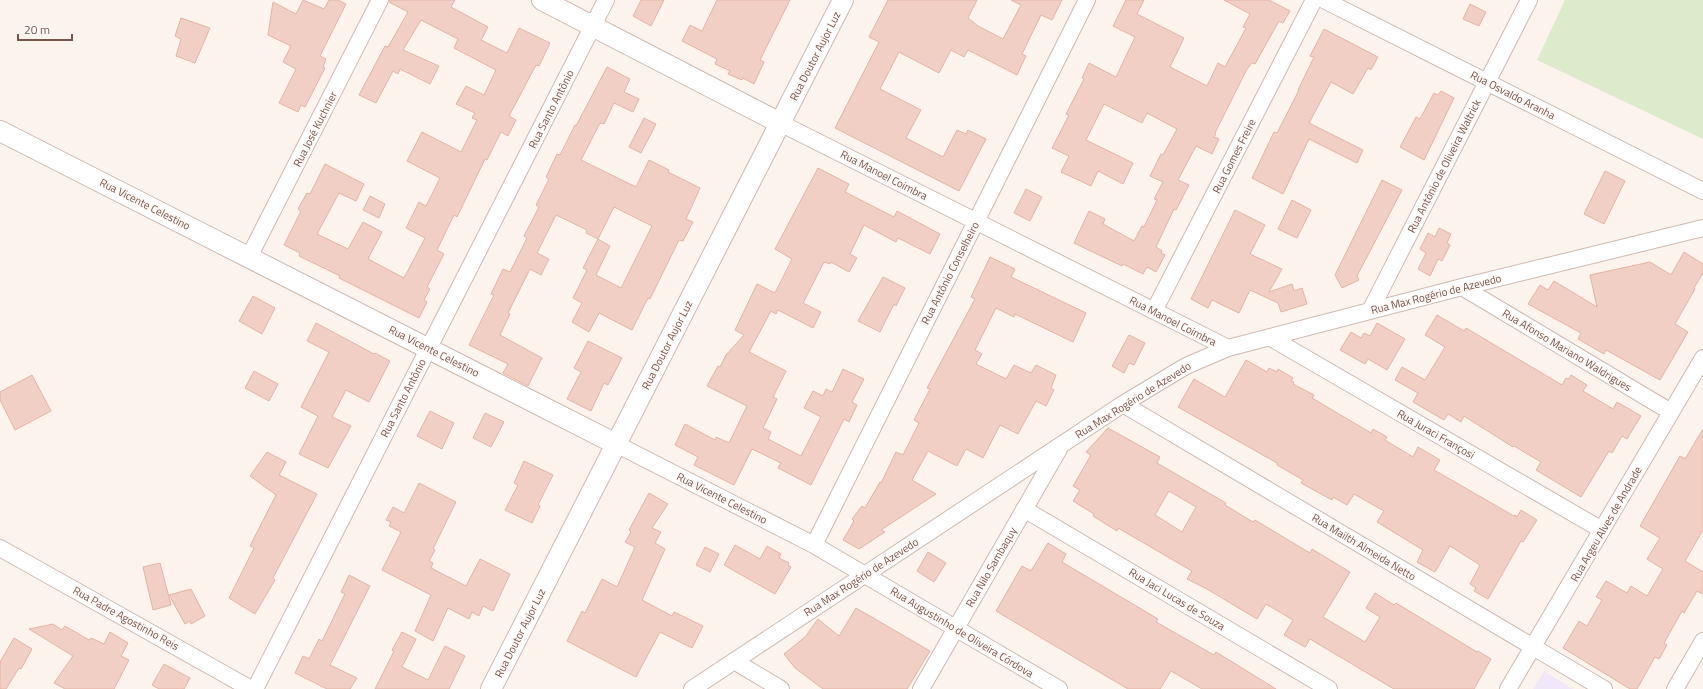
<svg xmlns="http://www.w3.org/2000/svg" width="1703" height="689" viewBox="0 0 1703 689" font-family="'Titillium Web',sans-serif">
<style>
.education{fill:#f0e8f9}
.green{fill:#dcebca}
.building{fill:#f2cfc4;stroke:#e4b3a4;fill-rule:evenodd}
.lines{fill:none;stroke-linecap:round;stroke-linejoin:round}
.minor-casing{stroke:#cfb9b0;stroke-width:18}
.tertiary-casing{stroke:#cfb9b0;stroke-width:22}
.minor{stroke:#fff;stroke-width:16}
.tertiary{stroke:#fff;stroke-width:20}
.labels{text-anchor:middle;stroke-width:3;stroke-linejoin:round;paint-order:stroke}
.street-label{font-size:11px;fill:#78564e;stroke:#fff8f3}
</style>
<rect width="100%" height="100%" fill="#fcf3ec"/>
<path class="education" d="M1544,671L1573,689H1533Z"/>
<path class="green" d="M1565,0H1703V139L1537,60Z"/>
<path class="building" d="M303,0L324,9L329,0H338L346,4L320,56L326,59L323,67L325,68L305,107L301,105L298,112L279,103L296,69L283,62L291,46L268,35L273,2L296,14Z
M389,0H455L451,7L488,27L481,40L507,53L519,28L550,43L539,66L536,65L509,116L516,120L508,136L501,132L487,160L485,159L457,217L454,215L437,250L444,254L427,287L430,289L424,300L427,302L419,318L339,278L340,276L299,256L300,253L284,245L301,211L298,209L307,193L310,194L325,164L364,184L356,201L339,193L317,234L348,249L363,222L382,232L368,259L404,278L425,238L406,228L419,202L426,206L440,178L407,161L422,132L461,152L477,120L472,118L475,113L456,104L466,86L484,95L496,70L454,48L458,39L421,20L403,50L439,66L430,84L400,69L398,74L393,71L376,103L359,95L385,46L388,47L408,12L389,2Z
M641,0H664L651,26L633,16Z
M717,0H790L760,60L764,62L754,84L743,78L742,80L728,74L730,71L715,64L717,59L682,41L690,25L702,31Z
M888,0H977L968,18L978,26L1003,39L1021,5L1011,0H1062L1052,20L1041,15L1022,54L1026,56L1017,75L968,50L964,57L951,50L939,73L899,52L880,89L921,110L906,138L943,157L957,130L966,134L968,130L986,139L959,191L835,128L879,42L869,37Z
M1126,0H1144L1137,14L1184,38L1170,67L1207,86L1218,63L1225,67L1246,28L1243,27L1250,14L1224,0H1269L1290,11L1283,23L1279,21L1255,64L1252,63L1247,69L1215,133L1216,134L1214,137L1219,139L1212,154L1196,146L1178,180L1189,185L1176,210L1174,209L1156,247L1162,251L1161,253L1165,255L1156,272L1147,267L1143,274L1123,264L1122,266L1074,243L1089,211L1105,219L1103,224L1134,241L1142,226L1144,227L1157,200L1154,199L1163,182L1150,176L1161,154L1163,155L1177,129L1147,113L1142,123L1104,104L1086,140L1133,163L1123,184L1098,171L1091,186L1061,172L1069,156L1052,148L1069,115L1066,114L1084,79L1082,78L1089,63L1116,77L1135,37L1113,26Z
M1470,4L1486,12L1479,26L1463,19Z
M181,18L210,28L195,63L176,56L181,39L175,36Z
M1324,29L1378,57L1371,70L1368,68L1353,94L1331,82L1309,123L1363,150L1357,163L1309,139L1283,194L1252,178L1274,132L1277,133L1299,90H1298L1314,57L1310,56Z
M607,67L630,79L624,92L639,99L633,112L614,103L604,124L600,123L581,160L636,187L649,160L669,170L668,172L700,188L686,219L693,222L683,241L679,240L650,299L648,298L632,330L599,313L589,332L572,322L582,303L573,298L587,270L583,268L598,239L586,233L587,230L556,215L537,253L549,259L541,275L530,269L508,313L510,314L500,335L542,358L528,386L503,373L508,364L469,345L494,295L491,294L503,269L510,272L527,238L524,236L539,207L536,205L549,179L546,177L557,154L560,155L575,125L576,126ZM614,207L652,226L621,288L596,275L610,246L598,239Z
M1441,91L1454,98L1424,160L1400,147L1416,117L1420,119L1434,93L1438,95Z
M644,118L656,124L641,153L629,147Z
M818,168L849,184L845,192L894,217L897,211L940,234L930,254L898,238L896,242L864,225L850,254L857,258L849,272L831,262L830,264L824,262L803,303L821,312L813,328L778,310L776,314L771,311L749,352L786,371L773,397L777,399L763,428L771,432L768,439L801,456L821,417L804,408L813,391L823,396L826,389L832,392L843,369L864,379L852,402L857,405L849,422L844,419L811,485L778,468L781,463L752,449L734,485L694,465L698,457L675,445L685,424L715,440L716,437L729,443L747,406L707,386L718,366L720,367L726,355L744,335L735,330L757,284L775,293L792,259L775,249Z
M1605,171L1625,181L1604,224L1584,214Z
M1382,180L1402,190L1357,276L1359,280L1342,288L1335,275Z
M1026,189L1042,197L1030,221L1014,213Z
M370,196L385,204L379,218L363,210Z
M1292,200L1311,210L1297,238L1278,229Z
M1235,210L1265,225L1250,254L1282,269L1269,292L1292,284L1294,291L1302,288L1307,304L1281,312L1278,303L1250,290L1239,313L1212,300L1208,308L1191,299Z
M1439,228L1451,234L1447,243L1450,245L1442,261L1438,259L1430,276L1418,269L1426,253L1420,249L1428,233L1435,237Z
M1684,252L1703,264V273L1694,288L1695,289L1675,324L1688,332L1660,380L1606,350L1604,354L1578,339L1581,333L1528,304L1540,285L1548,290L1554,281L1597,307L1590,275L1650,262L1671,275Z
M990,257L1015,269L1011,277L1086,313L1073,342L1015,314L1014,317L996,308L975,350L982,354L976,364L1006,379L1014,365L1031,373L1036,365L1056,375L1051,388L1054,390L1046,406L1036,401L1018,434L1000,425L983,458L966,449L957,466L928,451L912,480L936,494L881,530L885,532L859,549L843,540L854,521L852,519L862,506L865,508L880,482L881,483L896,452L903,455L919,423L914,420L930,389L927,388L975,299L971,297Z
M883,277L905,288L896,306L894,304L880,332L858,321Z
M253,296L275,308L262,334L239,321Z
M1437,315L1464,331L1466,328L1562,385L1566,378L1569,379L1571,375L1587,385L1583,391L1613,409L1617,402L1641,416L1627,439L1622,436L1612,453L1609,451L1581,497L1536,470L1541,462L1514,446L1513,447L1464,416L1461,422L1448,414L1444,420L1413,402L1418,393L1395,380L1402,367L1425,380L1445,347L1425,335Z
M316,323L374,354L375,353L390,361L369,402L346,390L332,417L351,426L328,468L299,454L318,416L301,407L329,352L307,341Z
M1377,323L1405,339L1387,370L1368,359L1365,364L1340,350L1351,332L1361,338L1364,333L1370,336Z
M1129,335L1145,343L1134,365L1129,363L1124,373L1112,366Z
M588,341L622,358L608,385L604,383L591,411L567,399L581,372L574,368Z
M1246,360L1267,372L1269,368L1277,372L1278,369L1293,378L1291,381L1294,382L1293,384L1314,395L1312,398L1371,433L1373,429L1387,437L1385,440L1413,457L1418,447L1440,460L1434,470L1514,516L1515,515L1517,517L1521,510L1537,520L1523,542L1521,541L1488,599L1474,591L1476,588L1470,584L1480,565L1450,546L1435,572L1417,562L1423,550L1377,522L1384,511L1354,494L1347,505L1333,497L1332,500L1301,483L1303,480L1277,465V463L1178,407L1194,379L1225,397Z
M254,371L278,384L269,401L245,388Z
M32,375L51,411L15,430L0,400V392Z
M430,411L454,423L442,449L417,436Z
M485,413L504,422L491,447L473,438Z
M1108,428L1160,457L1157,463L1226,503L1225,505L1253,522L1255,520L1310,553L1312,549L1350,572L1323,617L1365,642L1380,617L1366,608L1375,593L1394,605L1396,603L1477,652L1478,651L1491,659L1474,689H1394L1310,639L1305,647L1284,635L1293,620L1266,604L1257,619L1207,589L1187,579L1192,571L1118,528L1117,531L1093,516L1094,514L1073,501L1080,490L1073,486L1091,455L1086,452ZM1169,491L1196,507L1182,532L1155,515Z
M1703,429V530L1685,561L1703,572V594L1697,591L1684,613L1682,611L1664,643L1667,645L1659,659L1655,657L1637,689H1630L1563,648L1579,621L1587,626L1602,600L1596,597L1606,581L1627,593L1631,586L1647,596L1663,569L1647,559L1660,538L1640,526L1680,456L1685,459Z
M267,452L286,462L279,475L317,494L273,578L275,580L255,614L229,598L254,548L250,546L276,495L250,476Z
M524,461L553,475L538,505L540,506L532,523L505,510L518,485L514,483Z
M419,483L456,502L433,549L435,550L429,561L433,563L431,568L466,586L480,559L510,574L493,611L483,606L479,616L472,612L469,619L448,608L433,641L415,631L431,595L382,570L401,532L389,526L391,522L386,520L393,507L404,513Z
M649,493L668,504L652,528L661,532L655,543L665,549L642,600L672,616L674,612L703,626L692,648L660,632L636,677L567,641L582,611L585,613L602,579L617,587L635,547L625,542L631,532L629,530Z
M1048,543L1066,554L1062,562L1158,619L1156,622L1214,655L1216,652L1276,689H1202L1171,671L1160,689H1128L996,611L1022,566L1031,571Z
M735,545L760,559L767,546L781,554L779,558L789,563L788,565L791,567L775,594L724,565Z
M705,547L719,554L710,572L696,565Z
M928,552L946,563L934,582L917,571Z
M160,563L171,605L153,610L143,567Z
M349,575L370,586L330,665L357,678L350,689H327L295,673L303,656L309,659L319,639L322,641L345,594L341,592Z
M191,589L205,616L191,624L190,621L185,624L169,595Z
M856,608L930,651L907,689H823L795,668L784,654L805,637L818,619L839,636Z
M53,624L62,630L65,626L89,640L91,638L104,644L110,632L128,643L121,656L129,660L114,689H65L54,683L73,656L29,629Z
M402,632L416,639L402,667L428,680L445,646L465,656L449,689H375L394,651L392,650Z
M14,638L32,649L21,669L19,668L6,689H0V662Z
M164,664L190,678L184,689H159L152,685Z"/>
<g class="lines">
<g class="minor-casing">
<path id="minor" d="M1324,0L1703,191
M780,123L1228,348
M249,257L380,0
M1462,287L1671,412
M1154,311L1314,0
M1370,311L1529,0
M1271,338L1602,530
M1123,404L1604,689
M616,444L814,545L1059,689
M1024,509L1329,689
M814,545L1087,0
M0,548L251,689
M734,661L781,689
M255,689L606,0
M692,689L1123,404L1186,366L1228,348L1462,287L1703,228
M921,689L1059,449
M1508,689L1703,358
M1675,689L1703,641"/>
</g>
<g class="tertiary-casing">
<path id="tertiary" d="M542,0L780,123
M0,131L616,444
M491,689L843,0"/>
</g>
<use href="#minor" class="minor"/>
<use href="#tertiary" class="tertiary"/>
</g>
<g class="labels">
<g class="street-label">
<text transform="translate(815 56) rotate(-63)" y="4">Rua Doutor Aujor Luz</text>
<text transform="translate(1513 95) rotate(27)" y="4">Rua Osvaldo Aranha</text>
<text transform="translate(551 109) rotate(-63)" y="4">Rua Santo Antônio</text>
<text transform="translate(315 129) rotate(-63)" y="4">Rua José Kuchnier</text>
<text transform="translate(1234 156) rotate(-63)" y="4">Rua Gomes Freire</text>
<text transform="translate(1444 166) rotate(-63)" y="4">Rua Antônio de Oliveira Waltrick</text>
<text transform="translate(884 175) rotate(27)" y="4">Rua Manoel Coimbra</text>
<text transform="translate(145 204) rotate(27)" y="4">Rua Vicente Celestino</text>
<text transform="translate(950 273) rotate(-63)" y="4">Rua Antônio Conselheiro</text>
<text transform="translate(1436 294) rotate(-14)" y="4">Rua Max Rogério de Azevedo</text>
<text transform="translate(1173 321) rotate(27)" y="4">Rua Manoel Coimbra</text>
<text transform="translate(667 345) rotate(-63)" y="4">Rua Doutor Aujor Luz</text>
<text transform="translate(1567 350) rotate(31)" y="4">Rua Afonso Mariano Waldrigues</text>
<text transform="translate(434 351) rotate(27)" y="4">Rua Vicente Celestino</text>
<text transform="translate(403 398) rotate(-63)" y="4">Rua Santo Antônio</text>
<text transform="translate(1133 400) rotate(-32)" y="4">Rua Max Rogério de Azevedo</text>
<text transform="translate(1436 434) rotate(30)" y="4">Rua Juraci Françosi</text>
<text transform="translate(722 498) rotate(27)" y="4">Rua Vicente Celestino</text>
<text transform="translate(1606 524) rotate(-60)" y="4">Rua Argeu Alves de Andrade</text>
<text transform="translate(1364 547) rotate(31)" y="4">Rua Mailth Almeida Netto</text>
<text transform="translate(991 567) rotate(-60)" y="4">Rua Nilo Sambaquy</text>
<text transform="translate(861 577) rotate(-33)" y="4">Rua Max Rogério de Azevedo</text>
<text transform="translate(1177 599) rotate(31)" y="4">Rua Jaci Lucas de Souza</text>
<text transform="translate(126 618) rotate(29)" y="4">Rua Padre Agostinho Reis</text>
<text transform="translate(962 632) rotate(31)" y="4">Rua Augustinho de Oliveira Córdova</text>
<text transform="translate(520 633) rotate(-63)" y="4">Rua Doutor Aujor Luz</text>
</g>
</g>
<path d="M18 34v6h54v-6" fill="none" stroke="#78564e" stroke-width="2"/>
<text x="24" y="34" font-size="12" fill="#78564e" stroke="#fff8f3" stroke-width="3" paint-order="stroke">20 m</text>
</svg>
